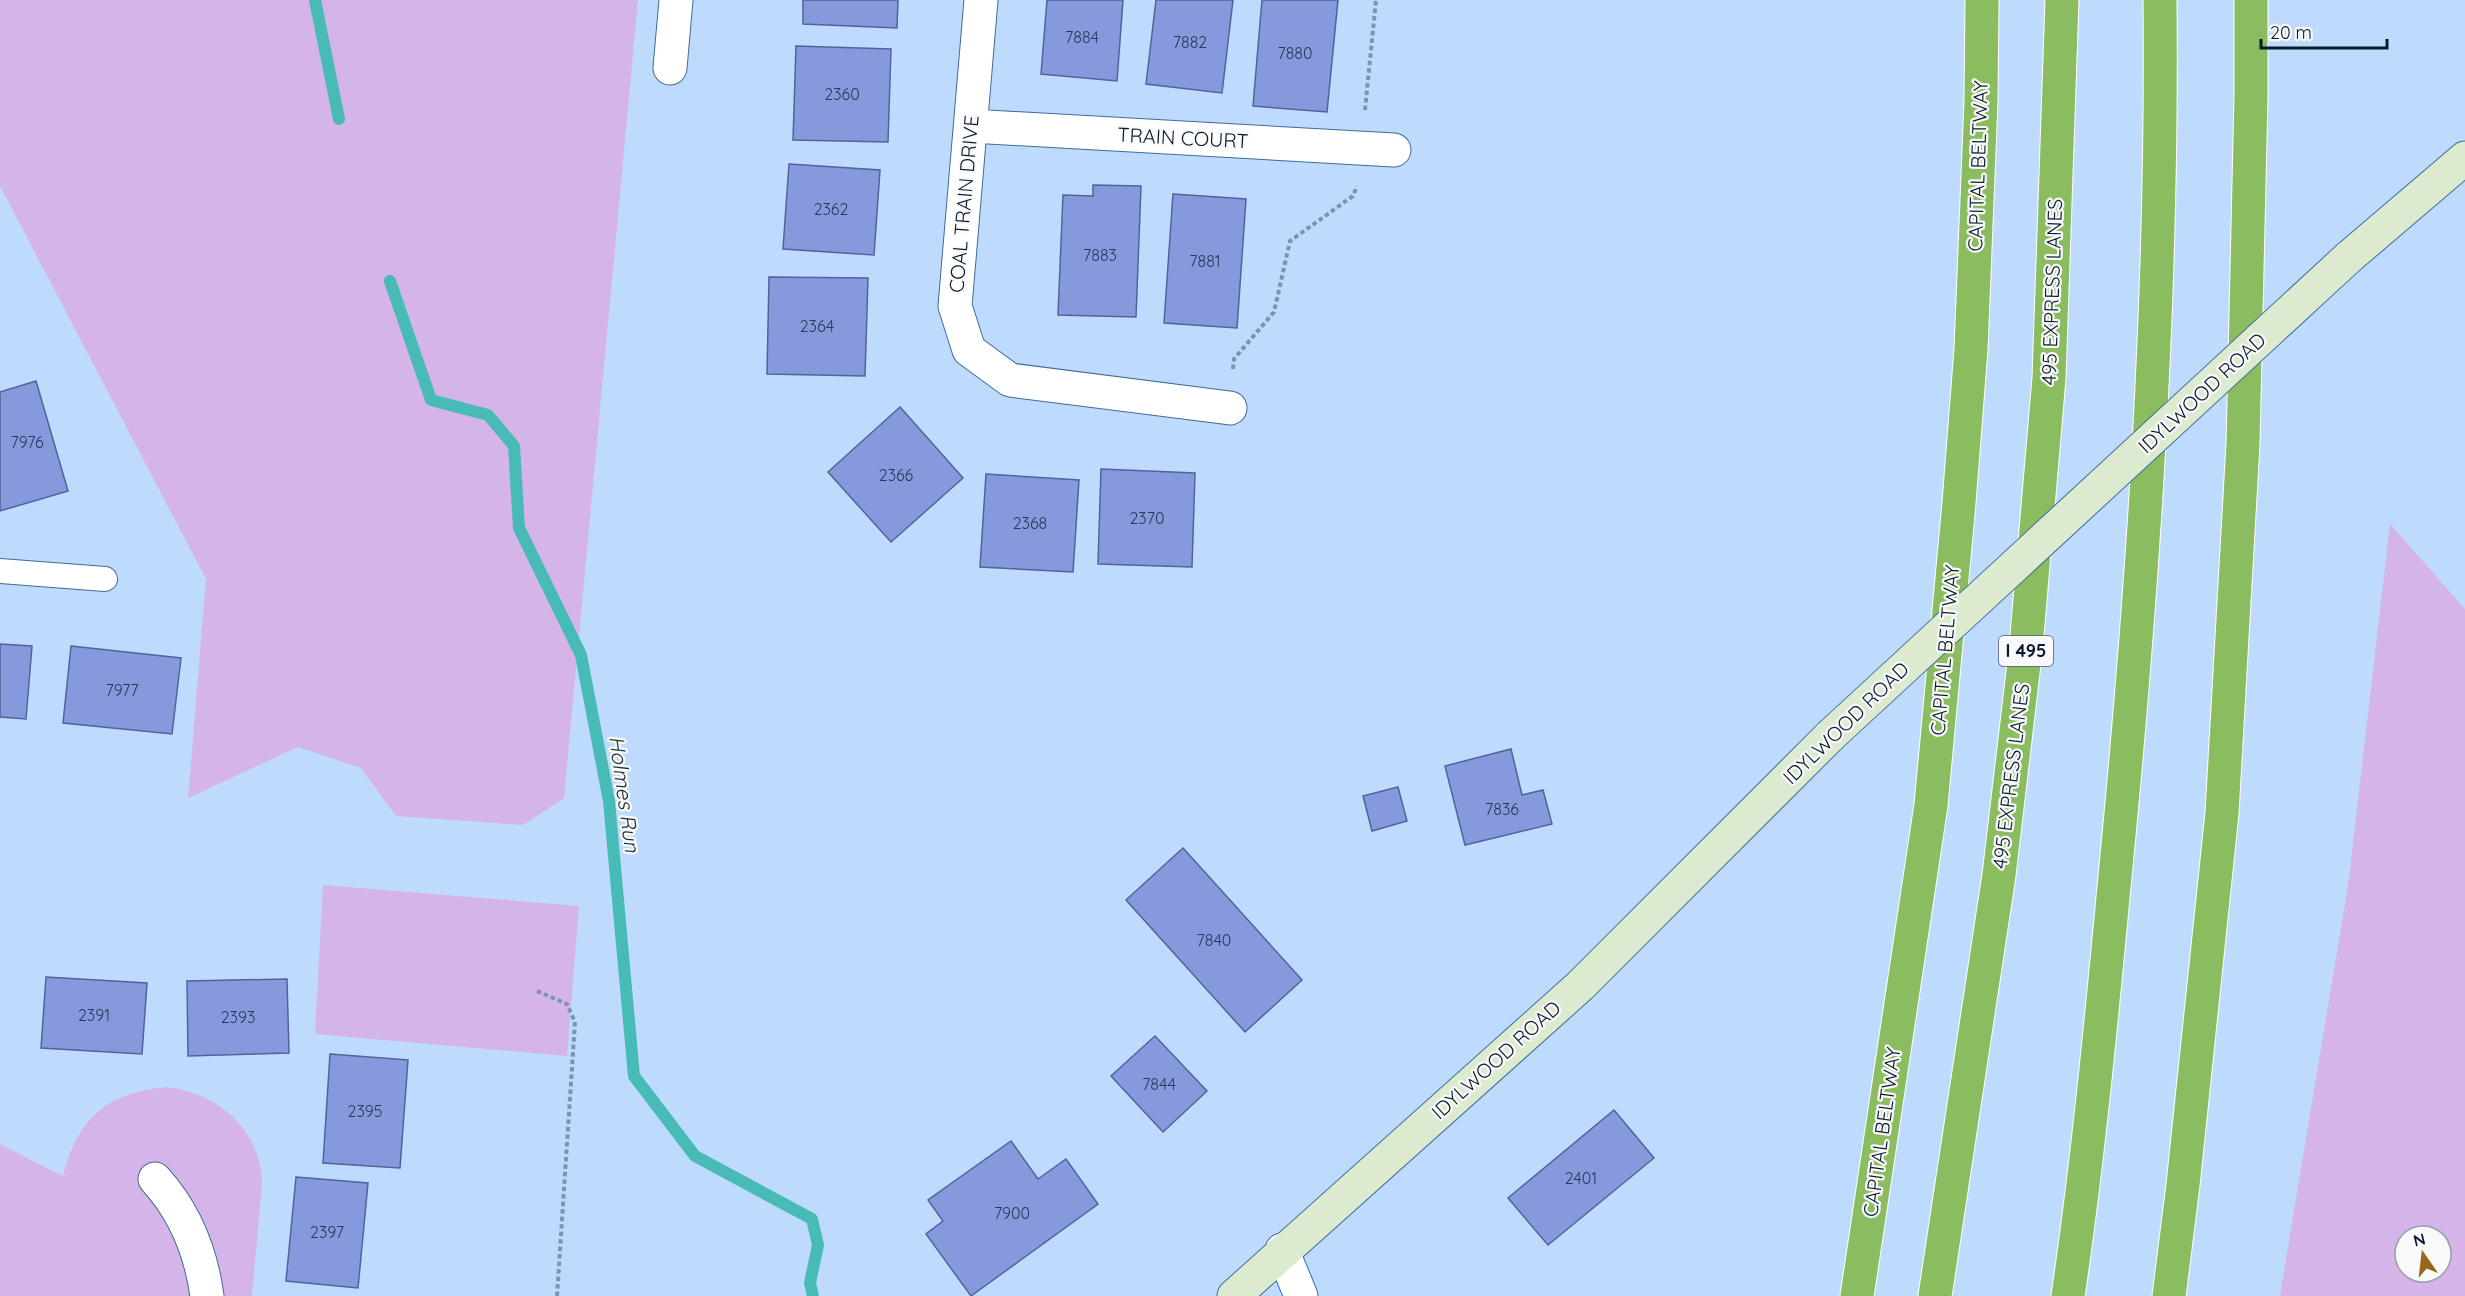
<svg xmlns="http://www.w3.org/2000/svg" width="2465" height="1296" viewBox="0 0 2465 1296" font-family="Quicksand,sans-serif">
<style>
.green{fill:#d5b4ea;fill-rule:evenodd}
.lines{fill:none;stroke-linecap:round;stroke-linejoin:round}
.stream{stroke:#48bbb7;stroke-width:12}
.building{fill:#8799dd;stroke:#53629c;stroke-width:1.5}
.lane-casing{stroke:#3e6b9d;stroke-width:26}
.street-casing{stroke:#3e6b9d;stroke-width:35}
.secondary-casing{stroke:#3e6b9d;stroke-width:35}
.highway-casing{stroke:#fff;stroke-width:35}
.path{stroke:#7b94b1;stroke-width:4;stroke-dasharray:4.5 3;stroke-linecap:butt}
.lane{stroke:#fff;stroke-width:24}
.street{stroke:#fff;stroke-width:33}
.secondary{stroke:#dcebcf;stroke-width:33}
.highway{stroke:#8bbd60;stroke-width:33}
.secondary-bridge-casing{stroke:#3e6b9d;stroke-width:35;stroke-linecap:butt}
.secondary-bridge{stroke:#dcebcf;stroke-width:33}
.labels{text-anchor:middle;stroke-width:4.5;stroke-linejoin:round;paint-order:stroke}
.number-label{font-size:16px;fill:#283a5a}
.shield{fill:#f9f9f9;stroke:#505d6c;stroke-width:1.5}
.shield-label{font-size:18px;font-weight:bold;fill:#081a2f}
.street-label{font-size:20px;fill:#081a2f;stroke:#f9f9f9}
.water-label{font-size:21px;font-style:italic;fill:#192e2d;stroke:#f9f9f9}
</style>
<rect width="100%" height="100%" fill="#bedbfd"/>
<path class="green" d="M0,0H638L564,798L523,825L396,816L361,768L298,747L188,798L206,579L0,186Z
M2390,524L2465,609V1296H2280L2348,886ZM2405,1236H2441V1272H2405Z
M323,885L579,906L567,1056L315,1034Z
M167,1087C213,1092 255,1124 261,1172C263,1187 260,1203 259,1218C257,1244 254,1270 252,1296H0V1144L63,1176C77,1119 107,1092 167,1087Z"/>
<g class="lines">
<path class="stream" d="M315,0L339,119
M390,281L431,400L488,415L514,446L519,528L581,655L609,801L634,1076L695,1156L812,1219L818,1245L810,1283L813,1296"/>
</g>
<path class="building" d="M803,0H898L897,28L803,24Z
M1047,0H1123L1117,81L1041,74Z
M1156,0H1233L1222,93L1146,84Z
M1262,0H1338L1327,112L1253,106Z
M796,46L891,49L888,142L793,140Z
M789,164L880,170L874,255L783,249Z
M1093,185L1141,186L1136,317L1058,315L1063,195L1093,196Z
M1173,194L1246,199L1237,328L1164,323Z
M769,277L868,278L865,376L767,374Z
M36,381L68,491L0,511V392Z
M900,407L963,478L891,542L828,472Z
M1101,469L1195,473L1192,567L1098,564Z
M986,474L1079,480L1073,572L980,567Z
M0,644L32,646L26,719L0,717Z
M71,646L181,658L172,734L63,723Z
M1511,749L1522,795L1543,790L1552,824L1465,845L1445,766Z
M1398,787L1407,821L1372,831L1363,796Z
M1183,848L1302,980L1245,1032L1126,900Z
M46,977L147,983L142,1054L41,1048Z
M287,979L289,1053L188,1056L187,981Z
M1155,1036L1207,1091L1163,1132L1111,1076Z
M330,1054L408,1060L400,1168L323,1163Z
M1614,1110L1654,1158L1548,1245L1508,1198Z
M1011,1141L1038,1179L1066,1159L1098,1204L971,1296L926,1234L943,1221L928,1200Z
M296,1177L368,1183L358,1288L286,1281Z"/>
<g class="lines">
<g class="lane-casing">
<path id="lane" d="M0,571L105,579"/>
</g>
<g class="street-casing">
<path id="street" d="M981,0L955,306L969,350L1010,380L1230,408
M670,68L676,0
M971,126L1394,150
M155,1179C185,1212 201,1252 207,1296
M1282,1250L1301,1296"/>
</g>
<g class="secondary-casing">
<path id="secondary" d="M2349,257L2465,158
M1234,1296L1580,986L1830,736"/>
</g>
<g class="highway-casing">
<path id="highway" d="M1857,1296L1931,805L1959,503L1971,349L1981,101L1982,0
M1935,1296L1999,875L2026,647L2049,378L2062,0
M2068,1296C2088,1160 2101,1024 2114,887C2143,593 2163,296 2160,0
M2169,1296L2183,1185L2222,813L2243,444L2251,96V0"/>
</g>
<path class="path" d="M1365,110L1376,0
M1233,369L1234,359L1274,312L1290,241L1353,196L1357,186
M537,991L567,1004L575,1022L557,1296"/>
<use href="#lane" class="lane"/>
<use href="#street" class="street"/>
<use href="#secondary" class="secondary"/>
<use href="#highway" class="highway"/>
<g class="secondary-bridge-casing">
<path id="secondary-bridge" d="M1830,736L2349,257"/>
</g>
<use href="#secondary-bridge" class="secondary-bridge"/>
</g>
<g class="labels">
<g class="number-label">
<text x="1082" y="43">7884</text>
<text x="1190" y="48">7882</text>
<text x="1295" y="59">7880</text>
<text x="842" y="100">2360</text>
<text x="831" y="215">2362</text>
<text x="1100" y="261">7883</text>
<text x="1205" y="267">7881</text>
<text x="817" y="332">2364</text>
<text x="27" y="448">7976</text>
<text x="896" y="481">2366</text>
<text x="1147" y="524">2370</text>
<text x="1030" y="529">2368</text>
<text x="122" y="696">7977</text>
<text x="1502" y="815">7836</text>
<text x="1214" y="946">7840</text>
<text x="94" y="1021">2391</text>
<text x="238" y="1023">2393</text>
<text x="1159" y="1090">7844</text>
<text x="365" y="1117">2395</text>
<text x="1581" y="1184">2401</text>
<text x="1012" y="1219">7900</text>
<text x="327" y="1238">2397</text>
</g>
<rect class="shield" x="1999" y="636" width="54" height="30" rx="4.5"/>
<g class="shield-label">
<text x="2026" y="657">I 495</text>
</g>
<g class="street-label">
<text transform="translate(1183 138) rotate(3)" y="7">TRAIN COURT</text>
<text transform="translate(1978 166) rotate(-88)" y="7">CAPITAL BELTWAY</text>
<text transform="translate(964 204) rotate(-85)" y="7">COAL TRAIN DRIVE</text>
<text transform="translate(2052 292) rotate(-88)" y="7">495 EXPRESS LANES</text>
<text transform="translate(2202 393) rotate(-43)" y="7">IDYLWOOD ROAD</text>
<text transform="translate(1945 650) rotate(-85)" y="7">CAPITAL BELTWAY</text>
<text transform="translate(1846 723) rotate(-44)" y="7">IDYLWOOD ROAD</text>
<text transform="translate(2011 776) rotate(-83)" y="7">495 EXPRESS LANES</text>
<text transform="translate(1496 1060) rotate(-42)" y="7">IDYLWOOD ROAD</text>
<text transform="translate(1882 1132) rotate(-82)" y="7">CAPITAL BELTWAY</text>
</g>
<g class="water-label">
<text transform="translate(624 794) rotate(82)" y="7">Holmes Run</text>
</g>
</g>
<g transform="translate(2423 1254) rotate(346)"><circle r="28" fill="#f9f9f9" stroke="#99a0a8" stroke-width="1.5"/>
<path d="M0-4.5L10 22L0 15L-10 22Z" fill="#99671b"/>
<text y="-9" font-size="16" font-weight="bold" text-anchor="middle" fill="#081a2f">N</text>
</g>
<path d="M2261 39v9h126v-9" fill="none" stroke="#081a2f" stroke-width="3"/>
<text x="2270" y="39" font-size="18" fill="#081a2f" stroke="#f9f9f9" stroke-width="4.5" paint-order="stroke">20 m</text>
</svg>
